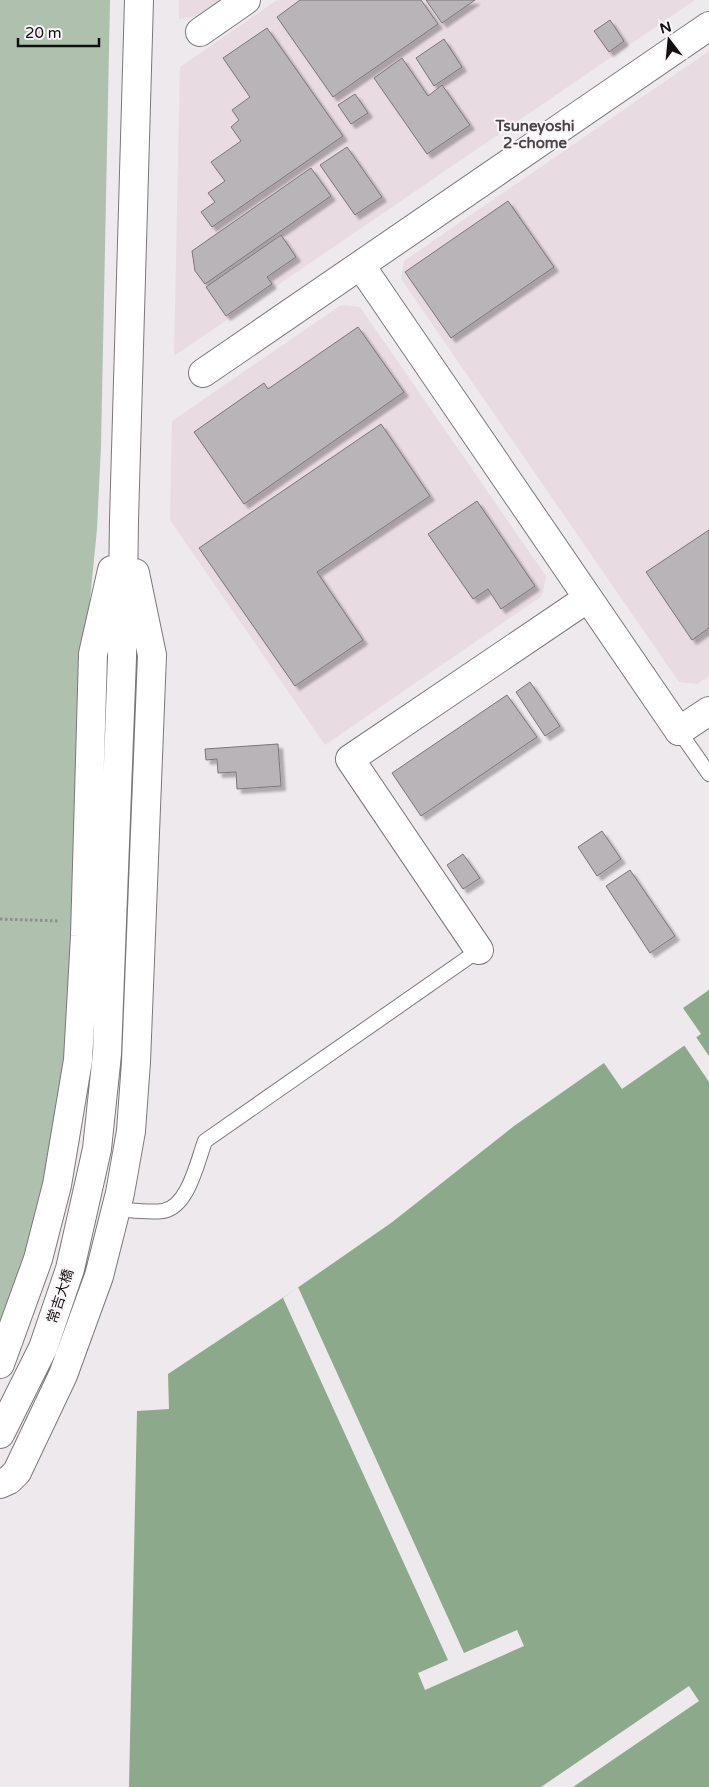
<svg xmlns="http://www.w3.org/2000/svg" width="709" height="1787" viewBox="0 0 709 1787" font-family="'Varela Round','Noto Sans JP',sans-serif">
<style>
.built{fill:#e8dbe2}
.green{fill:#afc0ae}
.water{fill:#8da98b}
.pier{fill:#eee9ec}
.building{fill:#b9b4b7;stroke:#7b7679;filter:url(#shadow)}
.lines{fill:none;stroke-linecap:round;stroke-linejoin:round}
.lane-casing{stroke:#7c787a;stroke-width:16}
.street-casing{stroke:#7c787a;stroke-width:30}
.secondary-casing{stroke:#7c787a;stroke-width:30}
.path{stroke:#908d8f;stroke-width:3;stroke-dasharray:2.5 2.5;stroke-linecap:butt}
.lane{stroke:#fff;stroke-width:14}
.street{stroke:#fff;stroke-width:28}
.secondary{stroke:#fff;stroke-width:28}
.labels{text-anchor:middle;stroke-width:4;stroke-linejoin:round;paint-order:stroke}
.street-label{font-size:14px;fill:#121011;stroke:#fbf6f9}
.neighbourhood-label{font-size:15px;font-weight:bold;fill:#4a4648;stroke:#fbf6f9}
</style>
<defs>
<filter id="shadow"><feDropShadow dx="4.5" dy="4.5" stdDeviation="1" flood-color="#0004"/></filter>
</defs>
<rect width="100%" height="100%" fill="#eee9ec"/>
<path class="built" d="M179,0H222L196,17L179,19Z
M277,0H695L174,356L180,67Z
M709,51V676L697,684L679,682L401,279L404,261Z
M341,305L360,307L546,576L542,596L325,745L170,520L172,421Z"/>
<path class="green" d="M0,0H110L101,446L97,529L89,610L75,992L40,1225L0,1341Z"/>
<path class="water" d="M709,990V1787H129L137,1411L169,1409L168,1374L290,1293L391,1223L514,1126L604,1063L622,1089L701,1034L683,1008Z"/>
<path class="pier" d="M696,1037L709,1056V1082L684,1045Z
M298,1287L464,1653L517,1630L524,1646L425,1690L418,1673L448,1660L283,1298Z
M689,1686L699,1701L573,1787H541Z"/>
<path class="building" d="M300,0H421L438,24L333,97L277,17Z
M426,0H475L442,23Z
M610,20L624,41L609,52L594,31Z
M267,28L343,136L212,227L201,212L215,202L208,193L225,181L211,162L241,141L231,127L239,120L232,110L250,97L223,58Z
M444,39L462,67L434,86L416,58Z
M402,58L428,96L442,85L470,125L427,154L374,78Z
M355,94L368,113L351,124L338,105Z
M347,147L382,197L355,215L320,165Z
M311,168L331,196L205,284L195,271L192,251Z
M508,201L554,267L451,338L405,272Z
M281,235L296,257L267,277L272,284L226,316L206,287Z
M358,327L404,392L244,504L194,432L264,383L268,389Z
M381,424L430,496L317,572L363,640L295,686L199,548Z
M477,501L535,586L501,609L488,589L473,599L428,534Z
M709,530V628L692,640L646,572Z
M530,682L560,726L545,736L516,692Z
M507,695L537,737L421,816L392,773Z
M278,744L281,786L237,789L236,772L218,773L217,759L206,760L205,749Z
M602,831L621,859L597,876L578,847Z
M463,854L480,878L463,889L447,865Z
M630,870L675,936L650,953L606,886Z"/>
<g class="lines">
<g class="lane-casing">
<path id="lane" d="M679,731L709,774
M116,1209C131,1210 147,1213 163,1211C188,1207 197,1163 205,1141L479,950"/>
</g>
<g class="street-casing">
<path id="street" d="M200,32L246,0
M361,266L679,731
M479,950L350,759L588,598"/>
</g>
<g class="secondary-casing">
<path id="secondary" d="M203,373L709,26
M679,731L709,711
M0,1364L38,1259L57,1185L78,1060L85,936L93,654L112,570
M0,1434L43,1348L70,1269L97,1149L107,1054L122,658L124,520L139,0
M0,1484L9,1480L17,1472L63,1375L99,1276L120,1193L131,1131L136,1062L152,655L135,573"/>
</g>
<path class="path" d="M0,919L59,921"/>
<use href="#lane" class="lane"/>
<use href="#street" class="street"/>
<use href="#secondary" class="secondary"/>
</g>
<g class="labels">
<g class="street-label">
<text transform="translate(60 1296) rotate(-72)" y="5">常吉大橋</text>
</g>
<g class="neighbourhood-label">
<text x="535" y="131">Tsuneyoshi<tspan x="535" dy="17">2-chome</tspan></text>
</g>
</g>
<g transform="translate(669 40) rotate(344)" stroke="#fbf6f9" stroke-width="4" paint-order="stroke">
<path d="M0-4L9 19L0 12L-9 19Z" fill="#121011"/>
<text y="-8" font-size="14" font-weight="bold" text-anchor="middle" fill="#121011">N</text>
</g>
<path d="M18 38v8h81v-8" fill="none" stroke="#121011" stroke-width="2.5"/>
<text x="25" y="38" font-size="15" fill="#121011" stroke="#fbf6f9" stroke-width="4" paint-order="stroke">20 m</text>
</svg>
